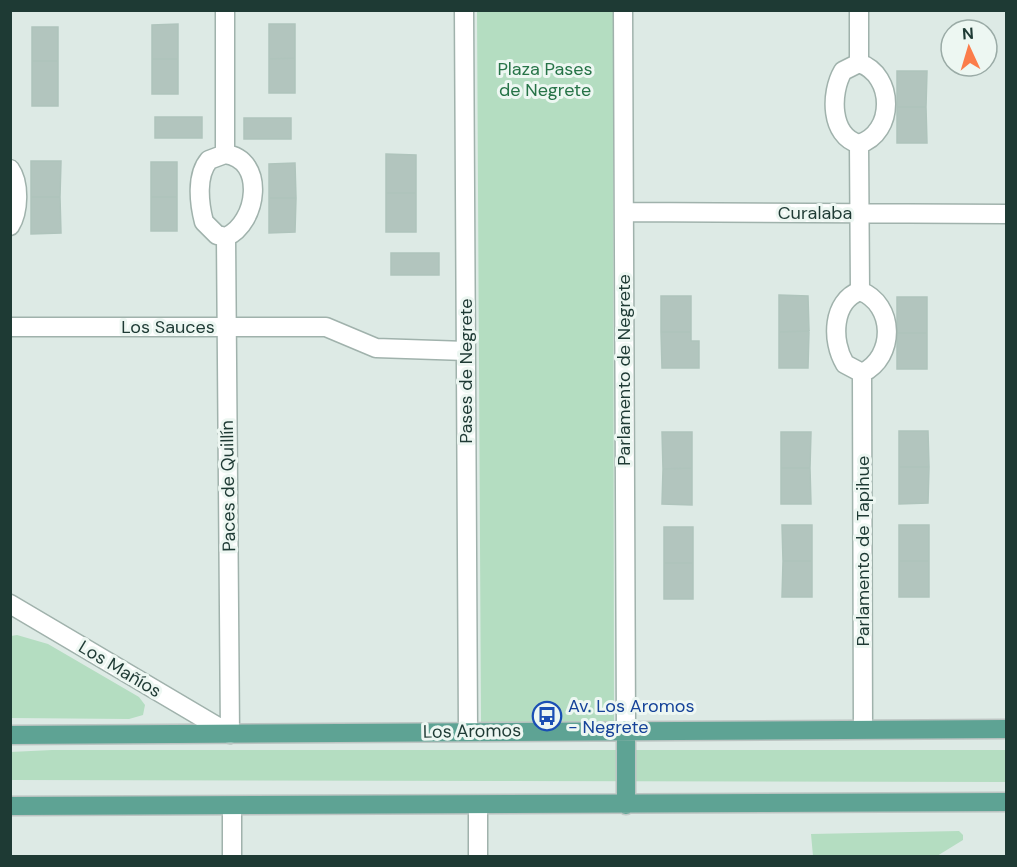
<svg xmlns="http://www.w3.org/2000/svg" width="1017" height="867" viewBox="0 0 1017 867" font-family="'DM Sans',sans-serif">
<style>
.green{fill:#b4ddc1}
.building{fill:#b2c5be;stroke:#afc4bc;stroke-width:1.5}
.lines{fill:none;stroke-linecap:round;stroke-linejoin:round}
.minor-casing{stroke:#a0b2ac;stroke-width:21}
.major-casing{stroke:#bcc4c2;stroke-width:21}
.minor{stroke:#fff;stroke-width:18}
.major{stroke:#5ea394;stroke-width:18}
.labels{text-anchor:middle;stroke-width:6;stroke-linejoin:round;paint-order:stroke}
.park-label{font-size:18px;fill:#267347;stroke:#edf7f2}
.street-label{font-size:18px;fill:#1e3a34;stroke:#edf7f2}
.transit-label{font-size:18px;fill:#164399;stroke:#edf7f2;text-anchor:start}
</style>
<rect width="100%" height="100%" fill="#ddeae5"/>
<path class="green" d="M477,11H613L614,722H481Z
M17,635L48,644L139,697L145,705L143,715L129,719L11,718V636Z
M52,750H1006V782L11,780L10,752Z
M959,831L963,835V840L937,856H813L811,834Z"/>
<path class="building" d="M178,24V59H152V25Z
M269,24H295V58L269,59Z
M32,27H58V61H32Z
M295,58V93H269V59Z
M152,59H178V94H152Z
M32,61H58V106H32Z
M897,71H927L926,107H897Z
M897,107H926L927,143H897Z
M155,117H202V138H155Z
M244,118H291V139H244Z
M386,154L416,155V193H386Z
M31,161H61L60,197H31Z
M151,162H177V197H151Z
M295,163L296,198H269V164Z
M386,193H416V232H386Z
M31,197H60L61,233L31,234Z
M151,197H177V231H151Z
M269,198H296L295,232L269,233Z
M391,253H439V275H391Z
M779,295L808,296L809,331L779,332Z
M661,296H691V332H661Z
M897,297H927V333H897Z
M809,331L808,368H779V332Z
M661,332H691V341H699V368H662Z
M897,333H927V369H897Z
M899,431H928L929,467H899Z
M662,432H692V468L663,469Z
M781,432H811L810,468H781Z
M899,467H929L928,503L899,504Z
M692,468V505L662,504L663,469Z
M781,468H810L811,504H781Z
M782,525H812V561H783Z
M899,525H929V561H899Z
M664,527H693V563H664Z
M783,561H812V597H782Z
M899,561H929V597H899Z
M664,563H693V599H664Z"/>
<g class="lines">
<g class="minor-casing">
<path id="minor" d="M464,10L468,731
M623,10L626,730
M859,63C895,75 895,133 859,144C830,136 830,93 843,71Z
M859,63V10
M859,144L860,291
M225,154C266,159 258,223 226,237L217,235L204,222C199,203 196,175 209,160Z
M225,154V10
M10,169C20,183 19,212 10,226
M624,212L1006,214
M226,237L230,734
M860,291C895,304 896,357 862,373L845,364C831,341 832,301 860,291Z
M10,327H326L376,348L466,351
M862,373L863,729
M10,604L230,734
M478,805V856
M232,807V856"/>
</g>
<g class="major-casing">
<path id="major" d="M626,730V805
M10,735L1006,729
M10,806L1006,802"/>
</g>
<use href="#minor" class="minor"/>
<use href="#major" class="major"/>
</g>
<defs>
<g id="bus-ring" transform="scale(1.5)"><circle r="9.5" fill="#edf7f2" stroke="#1a4fb4" stroke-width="1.5"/><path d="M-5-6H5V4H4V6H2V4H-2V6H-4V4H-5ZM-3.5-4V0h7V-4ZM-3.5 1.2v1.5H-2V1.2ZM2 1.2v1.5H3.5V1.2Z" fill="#1a4fb4"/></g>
</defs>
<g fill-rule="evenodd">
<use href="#bus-ring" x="547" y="716"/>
</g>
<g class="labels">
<g class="park-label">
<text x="545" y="75">Plaza Pases<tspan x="545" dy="21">de Negrete</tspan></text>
</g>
<g class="street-label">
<text x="815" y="219">Curalaba</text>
<text x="168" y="333">Los Sauces</text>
<text transform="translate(624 370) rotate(-90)" y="6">Parlamento de Negrete</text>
<text transform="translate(466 371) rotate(-90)" y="6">Pases de Negrete</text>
<text transform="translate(228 486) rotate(-91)" y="6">Paces de Quillín</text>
<text transform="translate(863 551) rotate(-90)" y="6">Parlamento de Tapihue</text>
<text transform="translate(120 669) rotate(31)" y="6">Los Mañíos</text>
<text transform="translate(472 731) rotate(-1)" y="6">Los Aromos</text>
</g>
<g class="transit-label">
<text x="568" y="712">Av. Los Aromos<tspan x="568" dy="21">- Negrete</tspan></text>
</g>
</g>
<rect width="1017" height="867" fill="none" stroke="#1e3a34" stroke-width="24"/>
<g transform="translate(969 48) rotate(356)"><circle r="28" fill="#edf7f2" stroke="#9aaba6" stroke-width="1.5"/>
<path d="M0-4.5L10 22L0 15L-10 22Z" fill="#fb7c4a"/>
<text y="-9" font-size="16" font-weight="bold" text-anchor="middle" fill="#1e3a34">N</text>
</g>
</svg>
